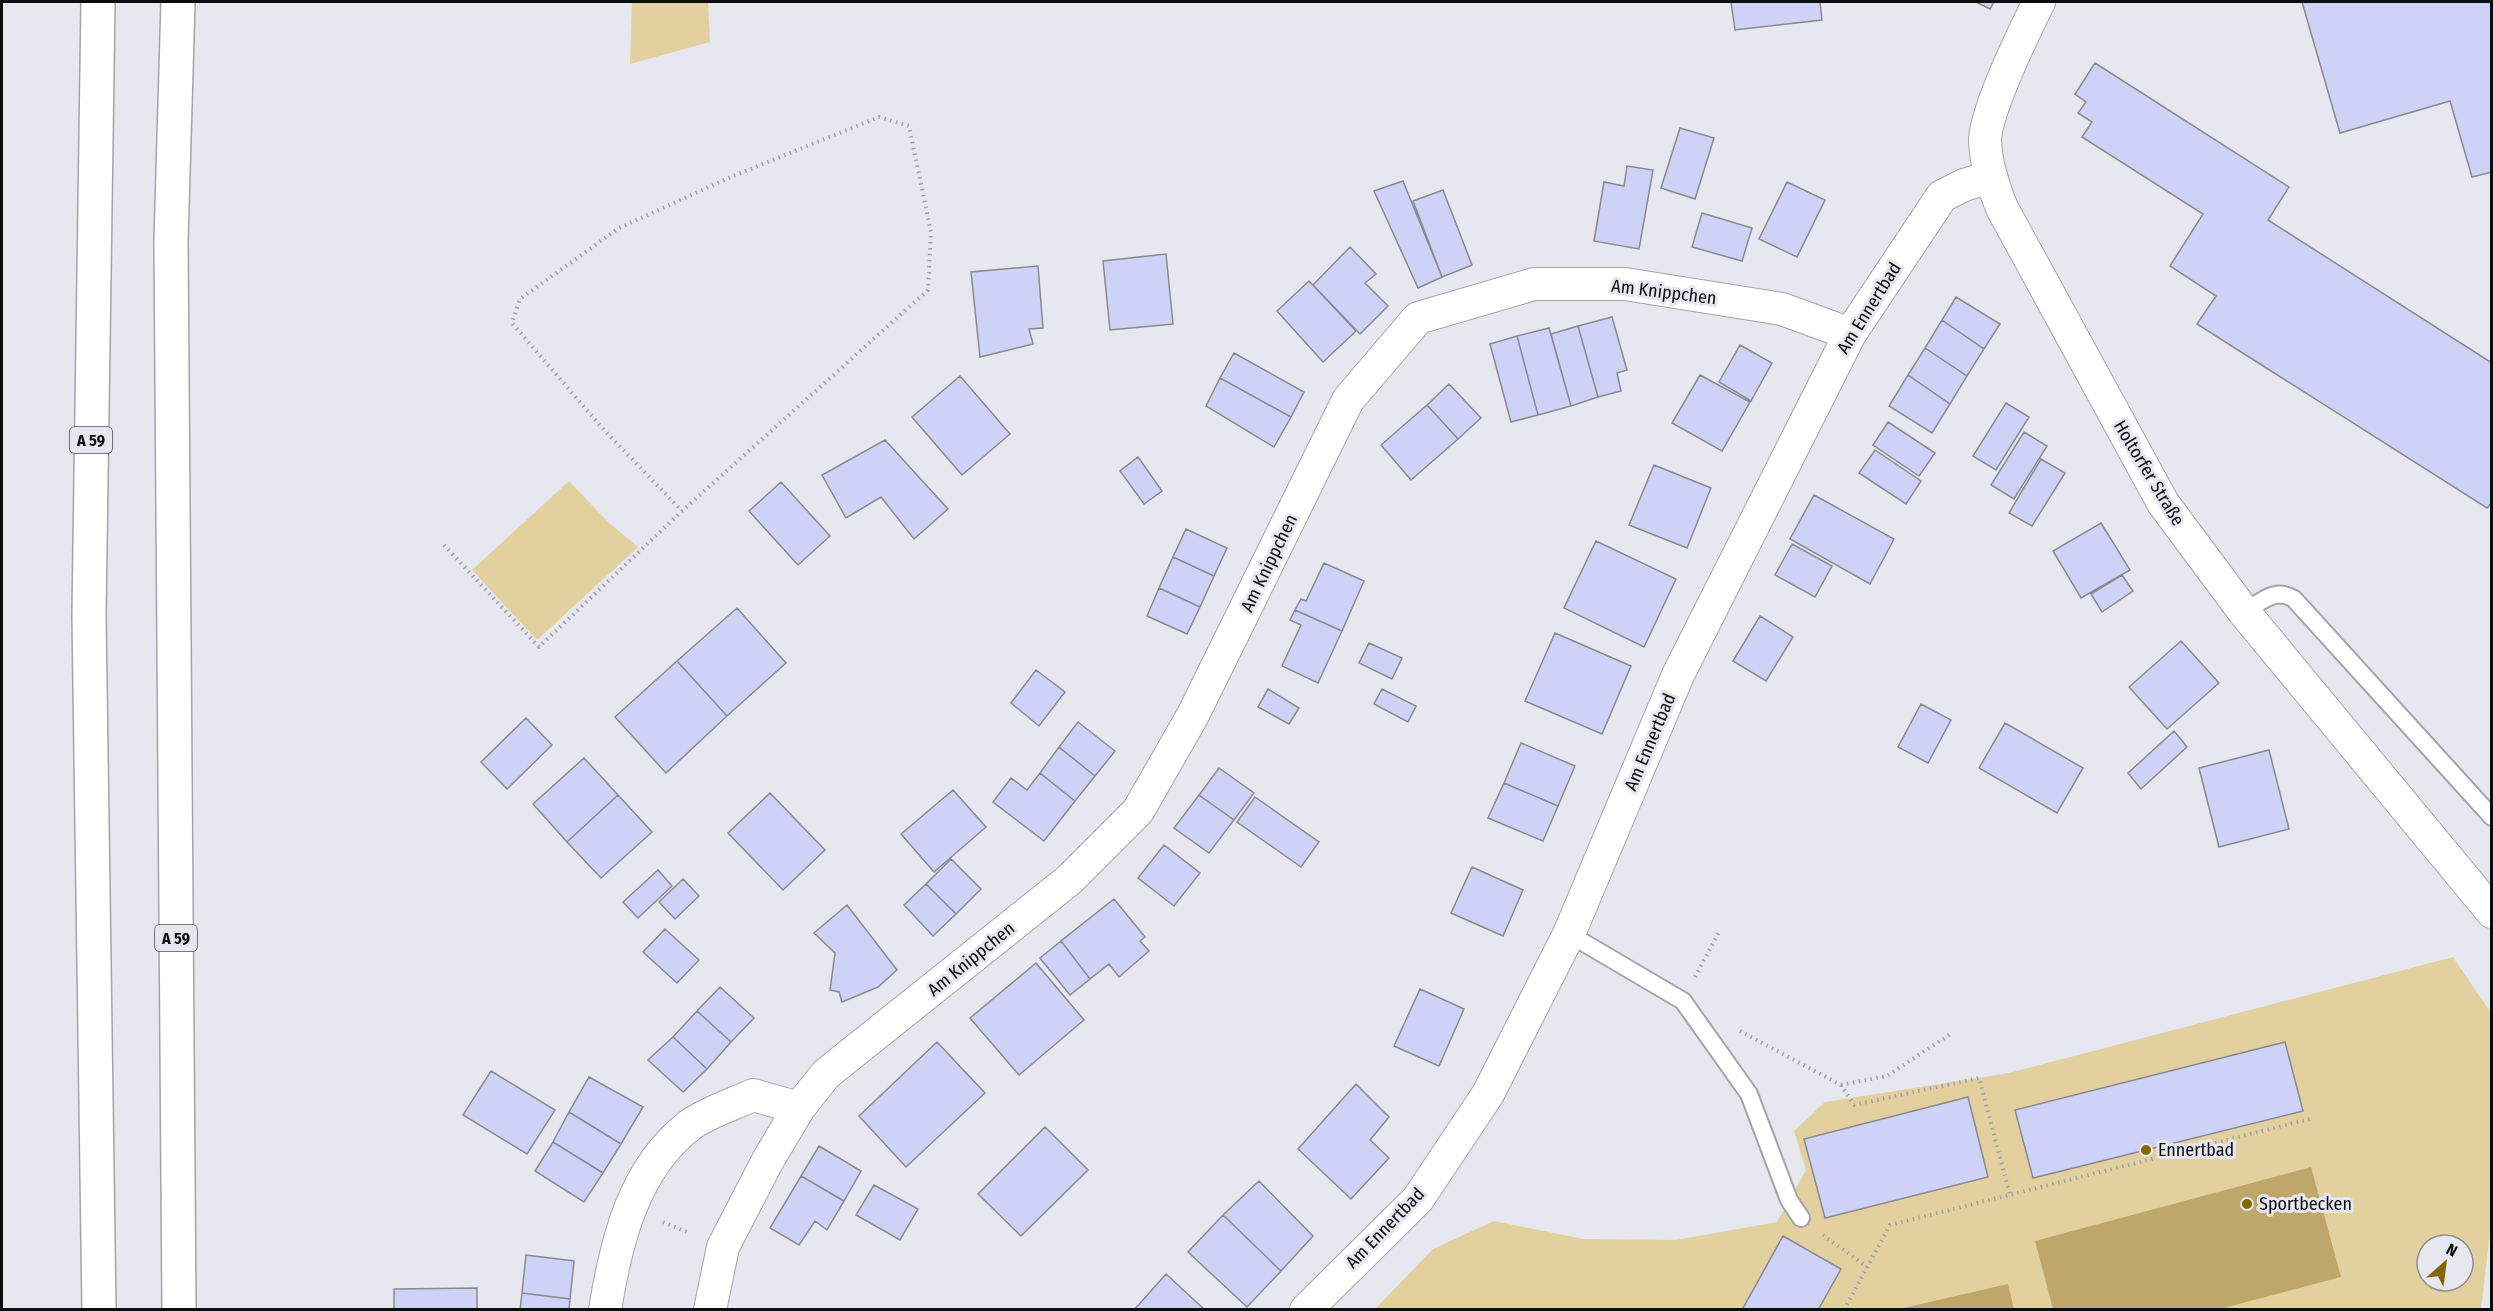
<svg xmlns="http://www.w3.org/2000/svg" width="2493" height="1311" viewBox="0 0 2493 1311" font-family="'Fira Sans Condensed',sans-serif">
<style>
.green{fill:#e3d09f;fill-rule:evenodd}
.water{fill:#bfa76b}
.building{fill:#ced2f6;stroke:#898a90;stroke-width:1.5}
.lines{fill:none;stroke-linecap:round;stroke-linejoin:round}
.lane-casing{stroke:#a3a4aa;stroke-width:20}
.street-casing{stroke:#a3a4aa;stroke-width:34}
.highway-casing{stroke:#a3a4aa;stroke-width:36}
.path{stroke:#a0a1a6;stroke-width:4;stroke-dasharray:1.5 4.5;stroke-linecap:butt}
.lane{stroke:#fff;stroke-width:16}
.street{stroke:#fff;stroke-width:32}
.highway{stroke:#fff;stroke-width:33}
.poi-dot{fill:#846700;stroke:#e7e8ef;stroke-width:2}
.labels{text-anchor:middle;stroke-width:6;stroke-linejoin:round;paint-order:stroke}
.shield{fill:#e7e8ef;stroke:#4e4f52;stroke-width:1.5}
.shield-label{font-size:16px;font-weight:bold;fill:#0c0d0f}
.street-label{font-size:18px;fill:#0c0d0f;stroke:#e7e8ef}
.poi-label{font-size:18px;fill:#0c0d0f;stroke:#e7e8ef;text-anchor:start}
</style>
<rect width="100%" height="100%" fill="#e7e8ef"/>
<path class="green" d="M632,2H708L710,42L630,64Z
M569,481L609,523L638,547L537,640L472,570Z
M2453,957L2491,1013L2492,1216L2481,1309L1374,1310L1433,1249L1494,1221L1584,1239L1676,1240L1777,1222L1806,1170L1794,1131L1825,1102L2009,1073ZM2427,1245H2463V1281H2427Z"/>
<path class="water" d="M2311,1167L2341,1277L2220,1309H2053L2035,1241Z
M2008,1284L2014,1309H1899Z"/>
<path class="building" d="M1731,2H1820L1822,20L1735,30Z
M1976,2H1994L1990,9Z
M2302,2H2492V172L2472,177L2450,101L2340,133Z
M2095,63L2289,187L2268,220L2492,363V502L2487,508L2197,324L2216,296L2170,266L2203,214L2082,137L2092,122L2078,113L2086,102L2075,94Z
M1680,128L1714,138L1695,199L1661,188Z
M1627,166L1653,170L1639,249L1594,241L1604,182L1624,186Z
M1403,181L1442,277L1418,288L1374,191Z
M1787,182L1825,200L1797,257L1759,239Z
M1443,190L1472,265L1442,277L1413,201Z
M1702,213L1752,228L1742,261L1692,247Z
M1350,247L1376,274L1365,283L1388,306L1360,334L1313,285Z
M1166,254L1173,324L1110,330L1103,261Z
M1038,266L1043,328L1029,329L1033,344L980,357L971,272Z
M1309,281L1356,331L1323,362L1277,311Z
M1956,297L2000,324L1984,349L1942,320Z
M1612,317L1627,370L1617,373L1621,391L1598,397L1578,326Z
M1942,320L1984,349L1967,376L1925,348Z
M1578,326L1598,397L1571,406L1551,334Z
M1549,328L1571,406L1538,415L1517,336Z
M1517,336L1538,415L1511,422L1490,344Z
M1740,345L1772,363L1751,401L1719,382Z
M1925,348L1967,376L1950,404L1908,375Z
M1234,353L1304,392L1291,417L1220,378Z
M1700,375L1750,402L1722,451L1672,423Z
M1908,375L1950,404L1932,433L1889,406Z
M960,376L1010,434L962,475L912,417Z
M1220,378L1291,417L1274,447L1206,406Z
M1449,384L1481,418L1458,439L1427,405Z
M2006,403L2029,417L1996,470L1973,456Z
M1427,405L1458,439L1411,480L1381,445Z
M1888,422L1935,453L1919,476L1873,445Z
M2024,432L2047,446L2014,499L1991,485Z
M885,440L948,509L914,539L881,497L846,518L822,475Z
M1875,450L1921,481L1906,504L1859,473Z
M1138,457L1162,491L1144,504L1120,471Z
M2041,459L2065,473L2032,526L2009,513Z
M1654,465L1711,488L1687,548L1629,525Z
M781,482L830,536L798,565L749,511Z
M1814,495L1894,539L1870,584L1790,539Z
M2101,523L2130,570L2081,598L2053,551Z
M1186,529L1227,548L1214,576L1173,557Z
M1596,541L1676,579L1644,647L1564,608Z
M1792,544L1832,566L1815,597L1775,575Z
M1173,557L1214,576L1200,607L1159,588Z
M1324,563L1364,581L1342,631L1295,610L1301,599L1306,601Z
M2122,575L2133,591L2102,612L2091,594Z
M1159,588L1200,607L1187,634L1147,616Z
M737,608L786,663L727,716L677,661Z
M1295,610L1342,631L1318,683L1282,666L1301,625L1290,620Z
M1760,616L1793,637L1766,681L1733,661Z
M1555,633L1631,666L1602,734L1525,701Z
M2181,641L2219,683L2167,729L2129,687Z
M1369,643L1402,658L1392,679L1359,663Z
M677,661L727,716L666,773L615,717Z
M1036,670L1065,692L1039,726L1011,703Z
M1268,689L1299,708L1289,724L1258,707Z
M1382,689L1416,706L1408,722L1374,704Z
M1921,704L1951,720L1928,763L1898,747Z
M526,718L552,745L507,789L481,762Z
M1078,722L1115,751L1095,776L1059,747Z
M2005,723L2083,768L2057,813L1979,768Z
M2174,731L2187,747L2141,789L2128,773Z
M1521,743L1575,766L1558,806L1504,783Z
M1059,747L1095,776L1075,801L1040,773Z
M2269,750L2289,829L2219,847L2199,768Z
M584,758L618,795L567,842L533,804Z
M1219,768L1254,793L1234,820L1199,795Z
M1040,773L1075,801L1044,841L993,802L1011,778L1027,790Z
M1504,783L1558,806L1543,841L1488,818Z
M953,790L986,827L934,872L901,834Z
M770,793L825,850L783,890L728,833Z
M618,795L652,832L601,878L567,842Z
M1199,795L1234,820L1209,853L1174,828Z
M1255,797L1319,842L1301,867L1237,822Z
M1164,845L1200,873L1174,906L1138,878Z
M951,859L981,889L956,914L926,884Z
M1472,867L1523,890L1503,936L1451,913Z
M658,870L672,886L638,918L623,902Z
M683,879L699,896L675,919L659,902Z
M926,884L956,914L933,936L904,905Z
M1114,899L1145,937L1140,941L1149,951L1119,977L1109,964L1090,979L1061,941Z
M847,905L897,970L878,987L842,1002L839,992L830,990L835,953L814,933Z
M665,929L699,960L677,983L643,952Z
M1061,941L1090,979L1070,995L1040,958Z
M1036,963L1084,1020L1019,1075L970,1018Z
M720,987L754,1018L731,1042L697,1011Z
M1420,989L1464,1009L1439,1066L1394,1046Z
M697,1011L731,1042L707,1069L673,1037Z
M673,1037L707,1069L683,1092L648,1060Z
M937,1042L985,1093L906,1167L859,1116Z
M2285,1042L2303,1111L2033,1178L2015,1110Z
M491,1071L555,1110L527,1154L463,1115Z
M589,1077L643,1107L621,1144L569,1112Z
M1356,1084L1389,1117L1370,1140L1389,1158L1351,1199L1298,1149Z
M1968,1097L1988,1177L1825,1218L1804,1139Z
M569,1112L621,1144L603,1173L553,1142Z
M1045,1127L1088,1170L1021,1236L978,1194Z
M553,1142L603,1173L584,1202L535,1171Z
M819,1146L861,1171L844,1201L801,1176Z
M801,1176L844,1201L827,1230L815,1221L799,1245L770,1228Z
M1259,1181L1313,1236L1281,1271L1223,1215Z
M874,1185L918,1209L900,1240L856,1215Z
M1223,1215L1281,1271L1247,1307L1188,1252Z
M1783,1236L1841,1269L1818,1310H1742Z
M526,1255L574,1261L570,1299L522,1293Z
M1166,1274L1205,1310H1134Z
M477,1288V1310H394V1289Z
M522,1293L570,1299L569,1310H520Z"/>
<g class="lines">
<g class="lane-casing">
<path id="lane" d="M2244,612C2261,602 2275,587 2294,599L2492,817
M1569,934L1683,1001L1749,1094L1789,1200L1801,1218"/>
</g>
<g class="street-casing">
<path id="street" d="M2039,2C2025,30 1985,112 1985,141C1986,165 1993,186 2002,208L2163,503L2244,612L2492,912
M605,1310C616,1242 633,1169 690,1125C708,1112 734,1104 753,1095L799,1108
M710,1310L723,1247L768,1160L799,1108L826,1074L1069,880L1138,811L1193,715L1348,400L1418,318L1534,284H1625L1782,309L1850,334
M1306,1310L1418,1199L1488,1094L1569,934L1678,675L1850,334L1942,196L1964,185L1990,177"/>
</g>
<g class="highway-casing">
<path id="highway" d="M98,2L89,615L99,1310
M178,2L171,241L179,1310"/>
</g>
<path class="path" d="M444,545L539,647L682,511L928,290L931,232L909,126L879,117L733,176L619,228L520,299L512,323L604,430L682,511
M1695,977L1720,930
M1740,1031L1841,1085L1854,1105L1979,1078L2010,1195
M1841,1085L1887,1076L1952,1033
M663,1222L689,1233
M1823,1235L1867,1267
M1844,1310L1890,1225L2310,1119"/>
<use href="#lane" class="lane"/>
<use href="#street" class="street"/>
<use href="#highway" class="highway"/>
</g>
<g class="poi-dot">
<circle cx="2146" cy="1150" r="6"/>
<circle cx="2247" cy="1204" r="6"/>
</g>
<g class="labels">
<g class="shield">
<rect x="70" y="427" width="42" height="26" rx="4.5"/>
<rect x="155" y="925" width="42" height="26" rx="4.5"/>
</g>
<g class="shield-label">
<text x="91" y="446">A 59</text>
<text x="176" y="944">A 59</text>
</g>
<g class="street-label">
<text transform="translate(1664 292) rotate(7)" y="6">Am Knippchen</text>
<text transform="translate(1869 308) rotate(-58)" y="6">Am Ennertbad</text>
<text transform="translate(2149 473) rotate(59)" y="6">Holtorfer Straße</text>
<text transform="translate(1269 563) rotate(-64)" y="6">Am Knippchen</text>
<text transform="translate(1650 742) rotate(-67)" y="6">Am Ennertbad</text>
<text transform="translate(971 959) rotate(-39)" y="6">Am Knippchen</text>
<text transform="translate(1385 1228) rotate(-46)" y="6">Am Ennertbad</text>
</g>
<g class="poi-label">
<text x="2158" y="1156">Ennertbad</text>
<text x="2259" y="1210">Sportbecken</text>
</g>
</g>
<rect width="2493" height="1311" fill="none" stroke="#0c0d0f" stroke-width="6"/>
<g transform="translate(2445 1263) rotate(28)"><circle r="28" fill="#e7e8ef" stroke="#8f9095" stroke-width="1.5"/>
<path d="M0-4.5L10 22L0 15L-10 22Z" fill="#846700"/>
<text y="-9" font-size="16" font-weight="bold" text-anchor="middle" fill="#0c0d0f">N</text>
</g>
</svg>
